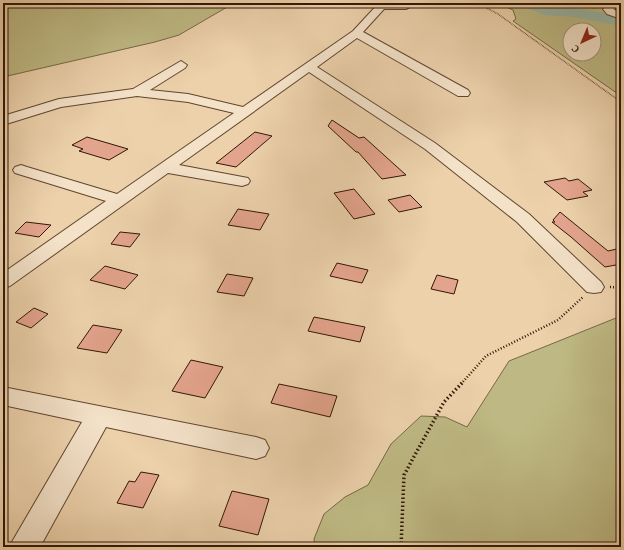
<svg xmlns="http://www.w3.org/2000/svg" width="624" height="550" viewBox="0 0 624 550" font-family="'Gentium Book Plus',serif">
<style>
.green{fill:#beb984;stroke:#786845;fill-rule:evenodd}
.lines{fill:none;stroke-linecap:round;stroke-linejoin:round}
.river{fill:#99b7a7;fill-rule:evenodd}
.building{fill:#e3a48d;stroke:#321706}
.minor-casing{stroke:#60462f;stroke-width:2}
.path-far2{stroke:#321706;stroke-width:1.5;stroke-dasharray:0.5 1;stroke-linecap:butt}
.path-far1{stroke:#321706;stroke-width:2.5;stroke-dasharray:1 2;stroke-linecap:butt}
.path{stroke:#321706;stroke-width:3.5;stroke-dasharray:1.5 2.5;stroke-linecap:butt}
.minor{fill:#f3e1c8;fill-rule:evenodd}
</style>
<rect width="100%" height="100%" fill="#ecd1ab"/>
<filter id="stains"><feTurbulence type="fractalNoise" baseFrequency=".005" numOctaves="4"/><feColorMatrix values="0 0 0 0 .2 0 0 0 0 .09 0 0 0 0 .02 0 0 0 .5 -.17"/></filter>
<radialGradient id="worn" r=".72"><stop offset=".6" stop-color="#630" stop-opacity="0"/><stop offset="1" stop-color="#630" stop-opacity=".3"/></radialGradient>
<path class="green" d="M3,3H234L179,35L155,42L3,77Z
M498,3H621V96L513,21L516,19L513,10ZM570,30H594V54H570Z
M621,316V547H315L314,539L324,514L345,497L368,485L391,444L421,416L445,417L467,427L509,361Z"/>
<g class="lines">
<path class="river" d="M520,3C553,3 587,10 621,16V26L574,17L544,15L522,6Z"/>
</g>
<path class="building" d="M332,120L359,138L364,137L406,175L382,179L358,152H356L328,126Z
M255,132L272,136L236,167L216,163Z
M87,137L128,149L109,160L79,151L83,149L72,145Z
M565,178L569,181L578,179L592,190L583,192L588,196L567,200L544,182Z
M354,189L375,214L354,219L334,193Z
M410,195L422,207L399,212L388,200Z
M238,209L269,214L260,230L228,225Z
M560,212L608,251L621,248V264L605,267L571,237L552,222H555L553,220Z
M26,222L51,225L39,237L15,233Z
M120,232L140,234L130,247L111,244Z
M337,263L368,270L362,283L330,276Z
M105,266L138,275L125,289L90,280Z
M227,274L253,278L244,296L217,292Z
M437,275L458,280L454,294L431,289Z
M34,308L48,314L31,328L16,322Z
M314,317L365,327L360,342L308,331Z
M93,325L122,330L107,353L77,348Z
M191,360L223,367L205,398L172,391Z
M279,384L337,396L330,417L271,403Z
M141,472L159,475L143,508L117,503L129,481L135,482Z
M232,491L269,499L258,535L219,526Z"/>
<g class="lines">
<g class="minor-casing">
<path id="minor" d="M381,3H417L406,9H384L363,32L468,90L470,93L468,96H458L357,38L317,67L435,143L529,214L601,282L604,287L601,292L594,293L587,292L517,222L425,149L309,72L179,165L248,178L250,181L248,184L242,186L168,173L10,286L3,288V273L106,201L15,173L13,170L15,167L21,165L27,167L117,194L234,113L188,102L137,96L61,107L3,125V116L59,99L133,89L181,61L187,65L185,68L150,90L188,94L243,107L353,31L378,4Z
M621,3V7L613,9L621,13V19L607,14L603,9L608,4Z
M3,387L256,437L265,440L269,448L265,456L256,459L106,427L40,547H9L82,422L3,405Z"/>
</g>
<path class="path-far2" d="M477,3L498,14L621,102
M567,3L596,8"/>
<path class="path-far1" d="M610,287L621,288
M461,384L486,356L558,320L583,297"/>
<path class="path" d="M401,547L404,475L444,402L462,383"/>
<use href="#minor" class="minor"/>
</g>
<rect width="624" height="550" fill="none" stroke="#ecd1ab" stroke-width="16"/>
<rect x="4" y="4" width="616" height="542" fill="none" stroke="#321706" stroke-width="2"/>
<rect x="8" y="8" width="608" height="534" fill="none" stroke="#321706"/>
<g transform="translate(582 42) rotate(224)"><circle r="19" fill="#f3e1c8" stroke="#a6907a"/>
<path d="M0-3L7 15L0 10L-7 15Z" fill="#8f2418"/>
<text y="-6" font-size="11" font-weight="bold" text-anchor="middle" fill="#321706">С</text>
</g>
<rect width="100%" height="100%" filter="url(#stains)"/>
<rect width="100%" height="100%" fill="url(#worn)"/>
</svg>
